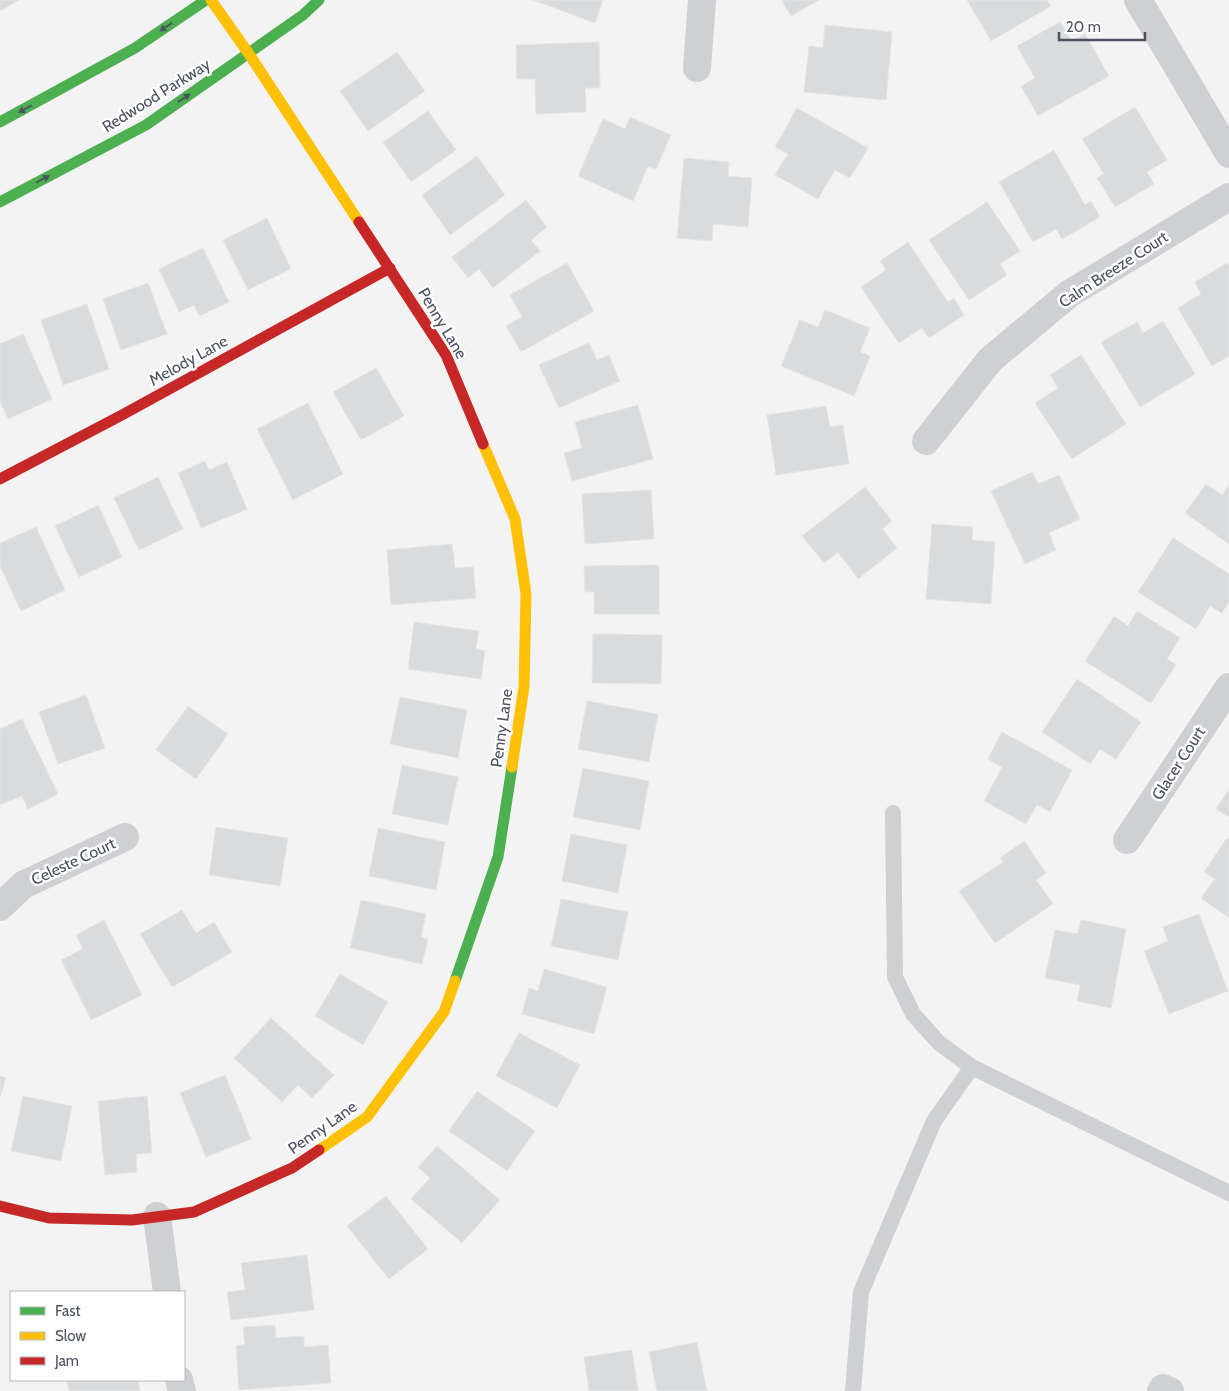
<svg xmlns="http://www.w3.org/2000/svg" width="1229" height="1391" viewBox="0 0 1229 1391" font-family="Cabin,sans-serif">
<style>
.building{fill:#dadbdd;stroke:#e4e5e6}
.lines{fill:none;stroke-linecap:round;stroke-linejoin:round}
.lane{stroke:#cfd0d3;stroke-width:16}
.street{stroke:#cfd0d3;stroke-width:28}
.fast{stroke:#4caf50;stroke-width:11}
.slow{stroke:#ffc107;stroke-width:11}
.jam{stroke:#c62828;stroke-width:11}
.oneway{fill:#4b565d}
.labels{text-anchor:middle;stroke-width:5;stroke-linejoin:round;paint-order:stroke}
.street-label{font-size:16px;fill:#4b515e;stroke:#fff}
</style>
<rect width="100%" height="100%" fill="#f3f3f3"/>
<path class="building" d="M0,0H19L0,11Z
M533,0H603L595,23Z
M781,0H819L791,16Z
M967,0H1047L1051,6L991,41Z
M1060,22L1072,42L1085,34L1109,76L1038,116L1021,86L1035,78L1017,46Z
M825,25L892,32L886,100L804,92L809,46L823,48Z
M599,42L600,88H585L586,112L536,114L535,79H517L516,45Z
M397,52L425,91L368,131L340,91Z
M1135,107L1167,160L1147,172L1154,184L1115,207L1097,178L1104,174L1082,139Z
M797,108L868,148L850,178L835,170L818,199L775,175L788,154L775,147Z
M428,111L456,150L411,182L383,142Z
M630,117L671,135L656,169L648,166L633,201L578,176L603,119L625,129Z
M1054,150L1085,205L1091,201L1100,217L1062,239L1056,229L1033,242L999,182Z
M477,156L505,195L450,235L422,195Z
M684,158L729,162L728,176L752,178L748,227L713,224L712,241L677,238Z
M526,200L547,227L531,240L540,251L493,288L479,269L468,278L452,257Z
M987,202L1020,251L1000,264L1007,275L969,300L929,240Z
M267,218L291,269L248,290L223,240Z
M908,242L948,302L954,298L964,315L929,338L922,328L899,343L861,287L886,270L880,261Z
M203,248L229,302L199,316L194,305L179,312L159,269Z
M567,263L594,311L521,352L506,326L522,317L510,295Z
M1227,263L1229,266V356L1212,366L1178,308L1201,294L1195,282Z
M148,283L167,334L121,350L103,299Z
M87,304L109,369L63,385L41,320Z
M825,310L870,328L860,352L870,356L854,396L781,366L800,320L818,327Z
M1163,321L1195,374L1140,407L1101,342L1137,322L1143,333Z
M23,334L52,399L8,419L0,401V344Z
M589,343L597,360L609,355L620,381L559,408L539,365Z
M1081,355L1126,424L1072,459L1035,403L1058,388L1050,375Z
M376,368L404,416L361,440L333,392Z
M308,403L343,474L293,500L257,429Z
M638,405L653,459L572,481L564,453L582,448L575,422Z
M826,406L830,427L843,425L849,464L776,475L767,415Z
M205,461L209,470L227,462L247,509L201,528L178,473Z
M1032,472L1038,484L1059,475L1080,519L1049,533L1056,550L1025,564L991,491Z
M158,477L183,529L139,550L114,498Z
M1206,484L1222,495L1229,485V544L1185,513Z
M865,487L892,521L882,529L897,548L858,579L838,552L824,563L802,536Z
M651,490L654,539L585,544L582,494Z
M98,505L122,557L79,577L55,526Z
M932,524L973,527L972,540L995,542L991,604L926,599Z
M36,527L65,590L21,611L0,566V543Z
M1173,538L1229,574V602L1222,613L1210,606L1196,629L1138,592Z
M452,544L455,568L473,567L476,598L391,605L387,550Z
M659,565V614H594V592H585L584,566Z
M1137,611L1180,638L1167,659L1176,665L1151,703L1085,661L1114,616L1128,626Z
M414,622L479,631L476,649L485,651L481,679L408,669Z
M593,634L662,635L661,684L592,683Z
M1077,679L1141,722L1116,759L1100,749L1090,764L1042,732Z
M86,695L105,748L58,764L39,712Z
M400,697L467,710L458,758L390,744Z
M587,701L658,714L649,762L578,749Z
M188,706L228,734L196,779L156,750Z
M22,719L58,794L28,809L22,796L0,805V729Z
M1002,732L1072,770L1050,812L1037,805L1026,824L984,801L1002,767L988,759Z
M402,765L458,777L448,825L392,814Z
M583,768L649,781L640,830L573,817Z
M1229,789V817L1216,809Z
M216,827L288,838L280,886L209,875Z
M378,828L445,842L436,890L369,876Z
M571,834L627,845L618,893L562,881Z
M1227,838L1229,840V918L1201,898L1215,879L1204,872Z
M1024,841L1046,873L1036,880L1053,904L995,943L959,891L1003,862L1000,858Z
M561,899L628,912L618,960L551,946Z
M361,900L426,914L421,937L428,939L422,964L350,948Z
M182,910L196,933L214,922L232,952L172,987L140,934Z
M1199,914L1228,991L1169,1014L1144,951L1168,941L1163,927Z
M104,920L142,995L91,1020L61,960L83,949L76,935Z
M1081,920L1126,929L1111,1008L1077,1001L1080,985L1045,978L1055,930L1078,934Z
M544,969L607,987L594,1034L522,1014L529,988L538,991Z
M340,974L388,1002L363,1045L315,1016Z
M271,1018L334,1075L312,1098L298,1085L282,1102L234,1058Z
M519,1033L580,1065L557,1108L496,1076Z
M225,1075L251,1139L206,1157L180,1093Z
M0,1076L6,1078L0,1097Z
M477,1091L535,1131L507,1171L449,1131Z
M23,1096L72,1106L61,1161L11,1151Z
M147,1096L152,1153L136,1154L137,1172L105,1175L98,1101Z
M437,1146L500,1200L462,1243L411,1199L430,1178L418,1167Z
M386,1196L428,1249L389,1279L347,1226Z
M307,1255L314,1310L231,1320L227,1292L245,1290L241,1263Z
M275,1325L276,1338L304,1336V1347L328,1345L331,1383L239,1390L236,1346L245,1345L243,1327Z
M697,1342L707,1391H657L649,1352Z
M632,1350L638,1391H589L584,1357Z
M67,1380H138L140,1391H69Z"/>
<g class="lines">
<path class="lane" d="M893,813L895,977L913,1014L939,1043L972,1067L1229,1193
M853,1391L861,1292L934,1121L972,1067"/>
<path class="street" d="M1138,0L1229,154
M697,68L702,0
M926,441L990,360L1069,294L1229,197
M1127,840L1229,687
M0,907L23,885L125,837
M157,1216L167,1292
M179,1380L182,1391
M1161,1391L1163,1388L1170,1391"/>
<path class="fast" d="M0,122L135,48L206,0
M0,202L146,125L303,15L319,0
M455,981L498,857L512,767"/>
<path class="slow" d="M211,0L249,54L359,222
M483,444L515,519L526,594L524,687L512,767
M319,1150L367,1117L444,1012L455,981"/>
<path class="jam" d="M359,222L446,355L483,444
M0,479L122,415L390,268
M0,1206L49,1218L132,1220L194,1212L292,1168L319,1150"/>
</g>
<defs><path id="oneway-solid" d="M-6-.8H1V-3.2L6.5 0L1 3.2V.8H-6Z" transform="scale(1.25)"/></defs>
<g class="oneway">
<use href="#oneway-solid" transform="translate(166 27) rotate(146)"/>
<use href="#oneway-solid" transform="translate(184 98) rotate(-34)"/>
<use href="#oneway-solid" transform="translate(25 109) rotate(151)"/>
<use href="#oneway-solid" transform="translate(43 179) rotate(-28)"/>
</g>
<g class="labels">
<g class="street-label">
<text transform="translate(156 95) rotate(-32)" y="6">Redwood Parkway</text>
<text transform="translate(1113 269) rotate(-33)" y="6">Calm Breeze Court</text>
<text transform="translate(443 323) rotate(59)" y="6">Penny Lane</text>
<text transform="translate(188 360) rotate(-29)" y="6">Melody Lane</text>
<text transform="translate(501 728) rotate(-82)" y="6">Penny Lane</text>
<text transform="translate(1178 763) rotate(-57)" y="6">Glacer Court</text>
<text transform="translate(73 861) rotate(-25)" y="6">Celeste Court</text>
<text transform="translate(322 1127) rotate(-35)" y="6">Penny Lane</text>
</g>
</g>
<rect x="10" y="1291" width="175" height="90" fill="#ffffff" stroke="#b7b9bf"/>
<rect x="20" y="1307" width="25" height="8" fill="#4caf50" stroke="#b7b9bf"/>
<text x="55" y="1316" font-size="15" fill="#4b515e">Fast</text>
<rect x="20" y="1332" width="25" height="8" fill="#ffc107" stroke="#b7b9bf"/>
<text x="55" y="1341" font-size="15" fill="#4b515e">Slow</text>
<rect x="20" y="1357" width="25" height="8" fill="#c62828" stroke="#b7b9bf"/>
<text x="55" y="1366" font-size="15" fill="#4b515e">Jam</text>
<path d="M1059 32v8h86v-8" fill="none" stroke="#4b515e" stroke-width="2.5"/>
<text x="1066" y="32" font-size="15" fill="#4b515e" stroke="#ffffff" stroke-width="4" paint-order="stroke">20 m</text>
</svg>
